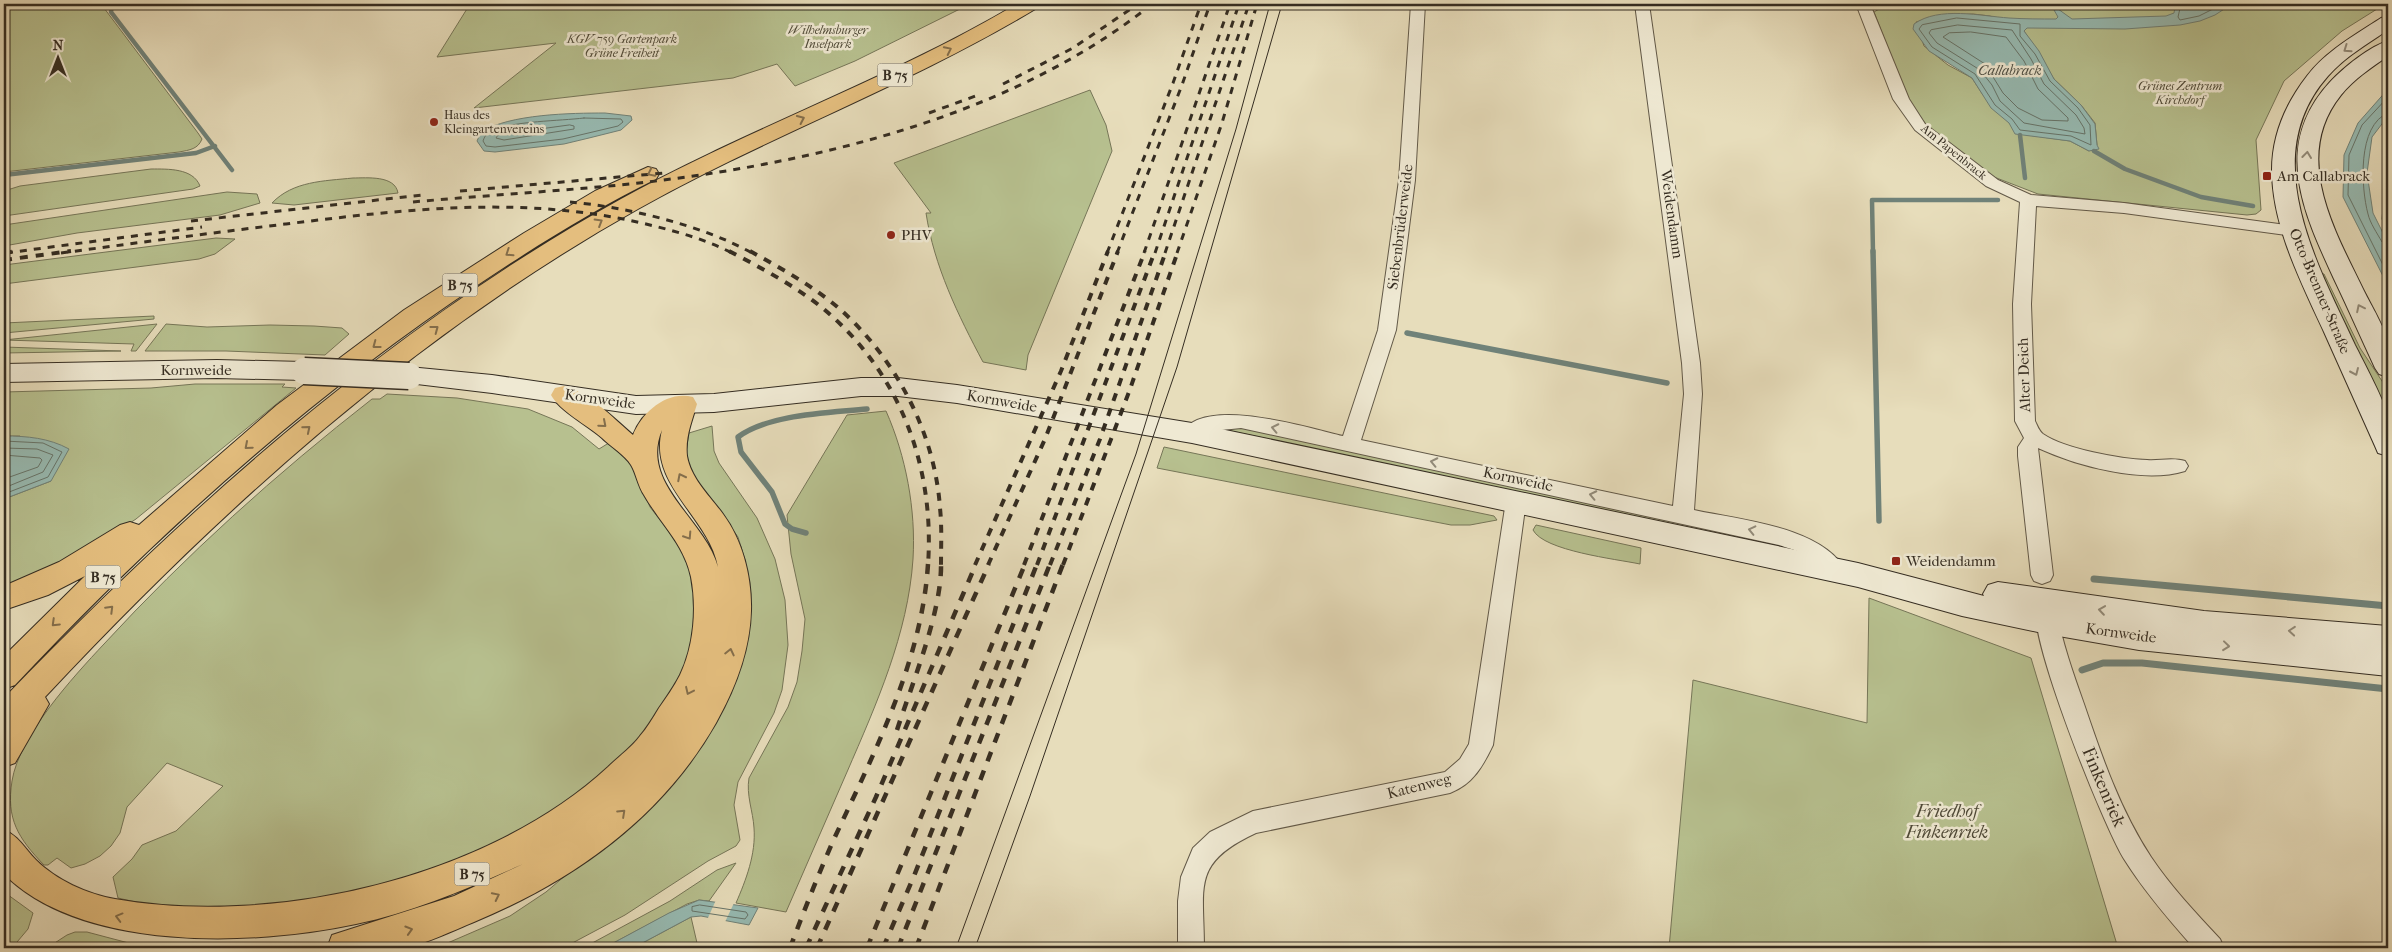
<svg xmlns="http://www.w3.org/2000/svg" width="2392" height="952" viewBox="0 0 2392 952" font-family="'IM FELL French Canon',serif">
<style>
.green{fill:#b7c08f;stroke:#767658;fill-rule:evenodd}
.water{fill:#97bbb3;stroke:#708279}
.pier{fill:#e7ddbb}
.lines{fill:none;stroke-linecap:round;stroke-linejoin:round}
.shore{stroke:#66746a;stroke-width:1}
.stream-far2{stroke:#708279;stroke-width:4.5}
.stream-far1{stroke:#708279;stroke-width:5.5}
.stream{stroke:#708279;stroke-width:7}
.street-casing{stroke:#625948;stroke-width:2}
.secondary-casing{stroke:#352d22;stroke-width:2}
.highway-casing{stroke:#352d22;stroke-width:2}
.street{fill:#efe9d3;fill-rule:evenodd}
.secondary{fill:#efe9d3;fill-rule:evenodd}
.highway{fill:#e4be7e;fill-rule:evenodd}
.tram{stroke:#352d22;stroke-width:1}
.rail-far2{stroke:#352d22;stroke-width:3;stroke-dasharray:7 7;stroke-linecap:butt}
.rail-far1{stroke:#352d22;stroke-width:4;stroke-dasharray:8 8;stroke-linecap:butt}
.rail{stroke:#352d22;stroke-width:4.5;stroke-dasharray:10 10;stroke-linecap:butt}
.secondary-bridge-casing{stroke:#352d22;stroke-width:29;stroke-linecap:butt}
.secondary-bridge{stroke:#efe9d3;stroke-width:26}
.oneway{stroke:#928b7a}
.oneway2{stroke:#846e4b}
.poi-dot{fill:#8f2418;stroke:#efe9d3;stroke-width:2}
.labels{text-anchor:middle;stroke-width:5;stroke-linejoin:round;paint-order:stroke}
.far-park-label{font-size:12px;font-style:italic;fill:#4f4a38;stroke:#efe9d3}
.far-poi-label{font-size:12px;fill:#352d22;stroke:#efe9d3;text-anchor:start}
.far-street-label{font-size:12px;fill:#352d22;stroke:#efe9d3}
.far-water-label{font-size:14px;font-style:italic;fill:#4e5046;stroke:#efe9d3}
.shield{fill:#efe9d3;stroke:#6d6557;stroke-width:1}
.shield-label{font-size:14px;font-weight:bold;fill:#352d22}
.poi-label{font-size:15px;fill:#352d22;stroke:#efe9d3;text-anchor:start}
.street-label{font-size:15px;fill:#352d22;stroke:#efe9d3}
.near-street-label{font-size:18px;fill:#352d22;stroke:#efe9d3}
.near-park-label{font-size:18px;font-style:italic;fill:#4f4a38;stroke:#efe9d3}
</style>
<rect width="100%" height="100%" fill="#e7ddbb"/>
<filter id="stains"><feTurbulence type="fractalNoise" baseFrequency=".004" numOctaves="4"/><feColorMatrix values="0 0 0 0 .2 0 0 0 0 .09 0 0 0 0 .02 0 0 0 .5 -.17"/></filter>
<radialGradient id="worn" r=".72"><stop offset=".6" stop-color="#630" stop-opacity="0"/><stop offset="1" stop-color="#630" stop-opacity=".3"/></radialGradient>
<path class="green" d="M4,4H101L198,133L202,139C198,149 190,150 179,152L4,172Z
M470,4H970L855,61L795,86L777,64L733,78L474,108L556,43L437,57Z
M1888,4L1993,8L1999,4H2385L2342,31L2284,81L2256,140L2261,210L2256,214L2247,215L2038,194L1994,177L1928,127L1908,100L1874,12ZM1973,14L1990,16L2024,31L2054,79L2081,105L2095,123L2097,145L2089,151L2070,141L2028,135L2014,128L1983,95L1972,78L1948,65L1924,46L1916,22L1946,15Z
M1090,90L1106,125L1112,151L1028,355L1026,370L983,362C958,315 934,266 926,213H931L894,163Z
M2388,153V232L2382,219Z
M151,169C168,169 193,168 200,186L193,189L4,216V191L20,186Z
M353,178C367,178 395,175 398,193L294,205L272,203C293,181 324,181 353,178Z
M227,192L257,194L260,203L220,215L77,233L4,246V225Z
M216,238L235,239L215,254L199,259L4,284V265Z
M2318,273L2324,274L2360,348L2388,390V424Z
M154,316V319L4,333V323Z
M157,324L136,351H131L134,344L4,340Z
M166,324L207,327L270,325L314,326L342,328L349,334L325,355L226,351H145Z
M4,347L121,351L4,353Z
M195,384H285L282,387L296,388L136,519L90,549L43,574L4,588V499L51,481L20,436H4V392L151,388Z
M387,394L457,398L528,409L572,427L599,449L612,441L621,449L633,468L650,507L689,558L696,609L686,672L653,731L579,804L429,879L272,909L162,908L118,898L113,877L132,859L142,845L176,831L223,786L167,763L127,807L120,833L111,846L100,856L85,864L71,868L57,858L48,865H44C18,838 6,819 12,781C19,736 73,677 104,644C186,555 276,474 372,399H380Z
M886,411C906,456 916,510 913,559C908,634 876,705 847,772C827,819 806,865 786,912L736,903C746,880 756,854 754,828C753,811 746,795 749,778L788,707L797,682L802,651L805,619L791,554L787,515L847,415Z
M1225,424L1781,540L1800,553L1217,428Z
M712,426L714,451L719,463L757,518L775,559L785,600L788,645L782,690L774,713L738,782L734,805L740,840L736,846L708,861L625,915L563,948H436L510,916L546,892L607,840L748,591L745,560L738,537L689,470L686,451L689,433Z
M1164,447L1494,516L1497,520L1470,525H1451L1157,468Z
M1536,525L1641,548L1640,564C1616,559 1544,551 1533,530Z
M1869,598L2031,658L2118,948H1669L1693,680L1867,723Z
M736,863L709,901L699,900L687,904L604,948H583L670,901L717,870Z
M4,892L33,913L28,929L12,948H4Z
M691,917L697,943L694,948H633Z
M75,932H87L140,946L169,948H47L67,935Z"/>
<path class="water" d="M2178,4H2232L2215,15L2200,21L2180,25L2125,29L2027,28L2024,31L2039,51L2054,79L2081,105L2095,124L2097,145L2099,149L2089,151L2070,141L2015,134L2009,123L1991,108L1972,78L1929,51L1913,29L1914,24C1939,6 1981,16 2009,18C2025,19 2041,19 2056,19L2058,17L2054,10L2058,9L2072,19L2166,16L2174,13L2175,7Z
M2388,89V116L2372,137L2367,173L2373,213L2388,243V286L2343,197L2344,155L2358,123Z
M605,113L631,116L632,120L621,130L589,138L564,144L495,152L484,151L477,141L481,132C510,114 571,113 605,113Z
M4,436C27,436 49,438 69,449L51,481L4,499Z
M699,900L758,908L749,925L701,916L691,917L633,948H604L669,913Z"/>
<path class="pier" d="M716,900L734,903L725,922L707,920Z"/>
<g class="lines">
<path class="shore" d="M2181,4L2178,17L2180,20L2199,16L2223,4
M1957,18L2020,24V36L2035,54L2050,81L2078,108L2090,125L2091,145L2071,136L2020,130L2012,119L1995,105L1975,74L1932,47L1919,29L1922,25Z
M1958,25L2012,30L2031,59L2044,84L2076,115L2084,128L2085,134L2024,123L2000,101L1992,85L1980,70L1937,43L1929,33L1931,30Z
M1971,32L2006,37L2024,61L2038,89L2068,118V121L2042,120L2018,108L2003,93L1985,64L1943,37L1949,33Z
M2388,97L2362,125L2349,155L2348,195L2388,275
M2388,113C2357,125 2361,188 2368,214C2370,223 2377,233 2382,242L2388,244
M584,118L621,119L623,122L618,126L563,139L495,147L486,146L483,141C485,135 488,132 493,130C515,121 559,121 584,118Z
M570,125L574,126V129L504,140L496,138L498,135Z
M4,441L43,443L62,452L48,477L4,494
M4,448L37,449L53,455L43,472L4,488
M4,455L40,458L42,460L38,467L4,479
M700,905L746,912L748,915L745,919L692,911V907Z"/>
<path class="stream-far2" d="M112,4L111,12L232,170
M2020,135L2025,178
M2094,151L2125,169L2201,197L2253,206
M4,175L196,153L215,146
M1873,253L1872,200H1998"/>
<path class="stream-far1" d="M1873,251L1879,521
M1407,333L1667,383
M806,533L792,529L785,524L772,492L741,452L738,437C769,414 829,413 867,409"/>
<path class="stream" d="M2094,579L2388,606
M2082,670L2103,663H2142L2388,689"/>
<g class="street-casing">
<path id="street" d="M1411,4H1425L1415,180L1396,330L1361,440L1673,506L1684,394L1682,363L1635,4H1649L1700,363L1702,394L1694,510C1739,520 1822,526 1846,571L1843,577C1825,583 1817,564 1805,555C1798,550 1787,548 1779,545L1241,428L1212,431L1192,440L1185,438L1182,433C1203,395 1309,428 1343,436L1378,330L1399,180Z
M1856,4H1870L1909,99L1925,124L1998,180L2031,195L2124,203L2293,226L2299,227L2301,231L2299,235L2293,236L2124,213L2036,206L2031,304L2035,421C2037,425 2039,431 2043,434C2065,449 2120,459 2147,460C2159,461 2173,457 2185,461L2188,466L2185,471C2143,484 2077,466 2038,448L2053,575L2050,581L2042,584L2034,581L2031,575L2018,456V447L2024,438L2015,421L2013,304L2020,202L1986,186L1915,130L1893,99Z
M1516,493L1523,495L1526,501L1493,745C1483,766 1473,784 1450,793L1256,833C1191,863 1204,886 1204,948H1178V901L1181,877L1193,848L1210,832L1253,811L1445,772L1460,759L1469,744L1506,501L1509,495Z
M2045,600L2053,603L2056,609C2062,642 2073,673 2084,704C2102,757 2120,810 2151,857C2171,887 2196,913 2220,939L2224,948H2194C2169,920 2144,891 2124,859C2104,827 2024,629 2037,603Z"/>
</g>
<g class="secondary-casing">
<path id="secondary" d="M2388,16V30C2367,44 2345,57 2328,76C2256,157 2318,265 2355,345C2363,361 2386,403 2388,418C2390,430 2389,444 2388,456L2378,453L2375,446C2358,408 2341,370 2324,332C2301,282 2272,226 2272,170C2272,135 2286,103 2307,76C2326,51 2355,35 2381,18Z
M2388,41V56C2372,67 2354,79 2341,95C2291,157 2335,231 2364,291C2371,305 2385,328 2388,343C2390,353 2389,367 2388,377L2379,374L2375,368C2361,338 2348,308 2334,279C2303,212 2272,145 2330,82C2343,68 2370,46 2388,41Z
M217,360L304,362L313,365L317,371L313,377L304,380L217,378L4,382V364Z
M409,367L492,375L636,396L714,394L861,378H898L957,385L1192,423L1858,563L1984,596L1983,594L1988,585L1998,582L2204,611L2388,626V676L2139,650L2047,634L1962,616L1858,587L1192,443L957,403L898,396H861L714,412L636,414L492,393L400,382L396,376L400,370Z"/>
</g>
<g class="highway-casing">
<path id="highway" d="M1017,4H1039L1037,8C909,85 768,136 638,209C413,335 221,509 45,697L49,704L15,763L4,767V698C189,507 387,329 621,199C750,128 890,79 1017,4Z
M648,167L656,169L659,174L656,179C595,209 539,244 482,282C310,396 156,535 15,685L4,689V656L85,576L48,595L4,610V586L59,562L120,525L130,522L139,525L277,405L404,310L524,233L595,191Z
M564,386C590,393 613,418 633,435C642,412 667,390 693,397L697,404C692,421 685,437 687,456C691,479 710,496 723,514C743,541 752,578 751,611C750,651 735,689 716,723C662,818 573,881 474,922C452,931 428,943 405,948C388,951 345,949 327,948L332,935L454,896L523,864C469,888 414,912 356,924C253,946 82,952 4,874V830C19,836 24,848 36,860C56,880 87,894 115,899C274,927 488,878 608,767C618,757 631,748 640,736C647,728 653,718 659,708C666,698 674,687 680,675C694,646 697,608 691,577C684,544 660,523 644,495C638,486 636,473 631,465C625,455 610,446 602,438C587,425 560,411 551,395L555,388ZM662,430C648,485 709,517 718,567C705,519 639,484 662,430Z"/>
</g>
<use href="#street" class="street"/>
<use href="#secondary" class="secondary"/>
<use href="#highway" class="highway"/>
<path class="tram" d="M956,948L1136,454L1236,129L1270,4
M975,948L1030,796L1177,367L1282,4"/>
<path class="rail-far2" d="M1003,84L1073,48L1138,4
M929,113L981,94
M460,191L664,173
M413,202C488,195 564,191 639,183C814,163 1011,117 1152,4
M570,202C626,207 702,225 752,253
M191,221L422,195
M6,253L202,227
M61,253C136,243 211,233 286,224C408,209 524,195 646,224C675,231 705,239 732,253
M1107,253L1173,83L1201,4
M1117,253L1182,85L1210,4
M1144,253L1230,4
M1155,253L1239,4
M1165,253L1249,4
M1177,253L1222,123L1257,4"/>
<path class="rail-far1" d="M729,251C761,268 792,284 820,306C899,370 935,465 928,565
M750,251C782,269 815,287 842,311C897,361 935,434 940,508C942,527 941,546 941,565
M4,253L16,251
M4,260L71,251
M975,565L1061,371L1108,251
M988,565L1045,439L1118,251
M1024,565L1145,251
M1037,565L1155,251
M1050,565L1100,439L1166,251
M1063,565L1129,392L1178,251"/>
<path class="rail" d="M897,730C912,684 942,611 941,564
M790,948C804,911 818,875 834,839C874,753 922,661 928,564
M806,948L876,797L976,564
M817,948L989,564
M867,948L1025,564
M883,948L914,876L1037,564
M898,948L1050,564
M916,948L1063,564"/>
<g class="secondary-bridge-casing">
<path id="secondary-bridge" d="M304,371L409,376"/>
</g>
<use href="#secondary-bridge" class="secondary-bridge"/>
</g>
<defs><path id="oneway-chevron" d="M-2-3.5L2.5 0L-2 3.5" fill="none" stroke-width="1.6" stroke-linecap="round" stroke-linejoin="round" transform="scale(1.25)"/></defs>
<g class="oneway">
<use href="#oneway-chevron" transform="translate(2347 49) rotate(145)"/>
<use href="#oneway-chevron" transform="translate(2307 155) rotate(-83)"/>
<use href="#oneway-chevron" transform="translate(2360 308) rotate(-116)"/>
<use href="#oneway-chevron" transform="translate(2355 372) rotate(66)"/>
<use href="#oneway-chevron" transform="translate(1275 428) rotate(-168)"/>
<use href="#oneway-chevron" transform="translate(1434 462) rotate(-168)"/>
<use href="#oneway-chevron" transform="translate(1593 495) rotate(-168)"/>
<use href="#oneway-chevron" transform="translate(1752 530) rotate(-167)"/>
<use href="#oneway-chevron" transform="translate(2102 610) rotate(-172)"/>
<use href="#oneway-chevron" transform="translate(2292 631) rotate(-175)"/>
<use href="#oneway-chevron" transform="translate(2226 646) rotate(6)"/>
</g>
<g class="oneway2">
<use href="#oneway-chevron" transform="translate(948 50) rotate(-26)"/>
<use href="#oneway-chevron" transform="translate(801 119) rotate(-25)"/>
<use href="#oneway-chevron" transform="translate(651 173) rotate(154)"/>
<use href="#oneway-chevron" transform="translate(599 222) rotate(-31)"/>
<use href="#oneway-chevron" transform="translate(509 253) rotate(146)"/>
<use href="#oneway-chevron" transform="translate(435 329) rotate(-37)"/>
<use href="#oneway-chevron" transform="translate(376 345) rotate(143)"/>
<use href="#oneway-chevron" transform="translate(603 424) rotate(41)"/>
<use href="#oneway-chevron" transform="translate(307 429) rotate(-40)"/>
<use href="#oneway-chevron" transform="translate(248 446) rotate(139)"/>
<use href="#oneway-chevron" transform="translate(681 477) rotate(-117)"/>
<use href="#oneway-chevron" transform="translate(688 536) rotate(57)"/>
<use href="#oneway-chevron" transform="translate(110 609) rotate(-45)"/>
<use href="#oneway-chevron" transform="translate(55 623) rotate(136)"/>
<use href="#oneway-chevron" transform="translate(730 652) rotate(-77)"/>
<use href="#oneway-chevron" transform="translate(689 691) rotate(115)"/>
<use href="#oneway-chevron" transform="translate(622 813) rotate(-43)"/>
<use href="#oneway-chevron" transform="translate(496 896) rotate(-26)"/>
<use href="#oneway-chevron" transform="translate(119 917) rotate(-165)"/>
<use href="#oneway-chevron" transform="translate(409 930) rotate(-17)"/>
</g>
<g class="poi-dot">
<circle cx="434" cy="122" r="5"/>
<rect x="2262" y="171" width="10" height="10" rx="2.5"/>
<circle cx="891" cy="235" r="5"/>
<rect x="1891" y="556" width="10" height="10" rx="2.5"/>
</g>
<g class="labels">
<g class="far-park-label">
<text x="828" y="34">Wilhelmsburger<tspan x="828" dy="14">Inselpark</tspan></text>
<text x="622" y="43">KGV 759 Gartenpark<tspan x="622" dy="14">Grüne Freiheit</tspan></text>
<text x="2180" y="90">Grünes Zentrum<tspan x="2180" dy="14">Kirchdorf</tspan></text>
</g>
<g class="far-poi-label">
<text x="444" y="119">Haus des<tspan x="444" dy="14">Kleingartenvereins</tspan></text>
</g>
<g class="far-street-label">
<text transform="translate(1954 152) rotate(39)" y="4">Am Papenbrack</text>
</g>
<g class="far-water-label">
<text x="2010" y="75">Callabrack</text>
</g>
<g class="shield">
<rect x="877.5" y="63.5" width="35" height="23" rx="4"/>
<rect x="442.5" y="273.5" width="35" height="23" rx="4"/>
<rect x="85.5" y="565.5" width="35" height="23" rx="4"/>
<rect x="454.5" y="862.5" width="35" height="23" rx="4"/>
</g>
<g class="shield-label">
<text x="895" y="80">B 75</text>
<text x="460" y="290">B 75</text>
<text x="103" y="582">B 75</text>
<text x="472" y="879">B 75</text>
</g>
<g class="poi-label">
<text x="2277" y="181">Am Callabrack</text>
<text x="901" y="240">PHV</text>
<text x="1906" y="566">Weidendamm</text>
</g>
<g class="street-label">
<text transform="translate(1672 214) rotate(82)" y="5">Weidendamm</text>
<text transform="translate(1400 227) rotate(-83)" y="5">Siebenbrüderweide</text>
<text transform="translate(2320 291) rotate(67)" y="5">Otto-Brenner-Straße</text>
<text x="196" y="375">Kornweide</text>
<text transform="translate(2024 375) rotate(-92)" y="5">Alter Deich</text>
<text transform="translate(600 399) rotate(8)" y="5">Kornweide</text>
<text transform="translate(1002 401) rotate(10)" y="5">Kornweide</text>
<text transform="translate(1518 479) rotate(12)" y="5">Kornweide</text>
<text transform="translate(2121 633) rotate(8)" y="5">Kornweide</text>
<text transform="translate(1419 786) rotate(-14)" y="5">Katenweg</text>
</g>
<g class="near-street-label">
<text transform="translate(2104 787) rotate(67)" y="6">Finkenriek</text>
</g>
<g class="near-park-label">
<text x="1947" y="817">Friedhof<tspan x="1947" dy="21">Finkenriek</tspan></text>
</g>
</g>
<rect width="2392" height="952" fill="none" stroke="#e7ddbb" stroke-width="20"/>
<rect x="5" y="5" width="2382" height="942" fill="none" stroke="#352d22" stroke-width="2.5"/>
<rect x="10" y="10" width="2372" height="932" fill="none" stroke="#352d22"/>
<g transform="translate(58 58)" stroke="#efe9d3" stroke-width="4" paint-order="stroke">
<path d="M0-4L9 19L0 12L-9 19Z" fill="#352d22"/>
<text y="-8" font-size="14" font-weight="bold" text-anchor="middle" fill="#352d22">N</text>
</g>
<rect width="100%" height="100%" filter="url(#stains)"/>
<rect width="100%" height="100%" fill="url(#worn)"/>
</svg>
